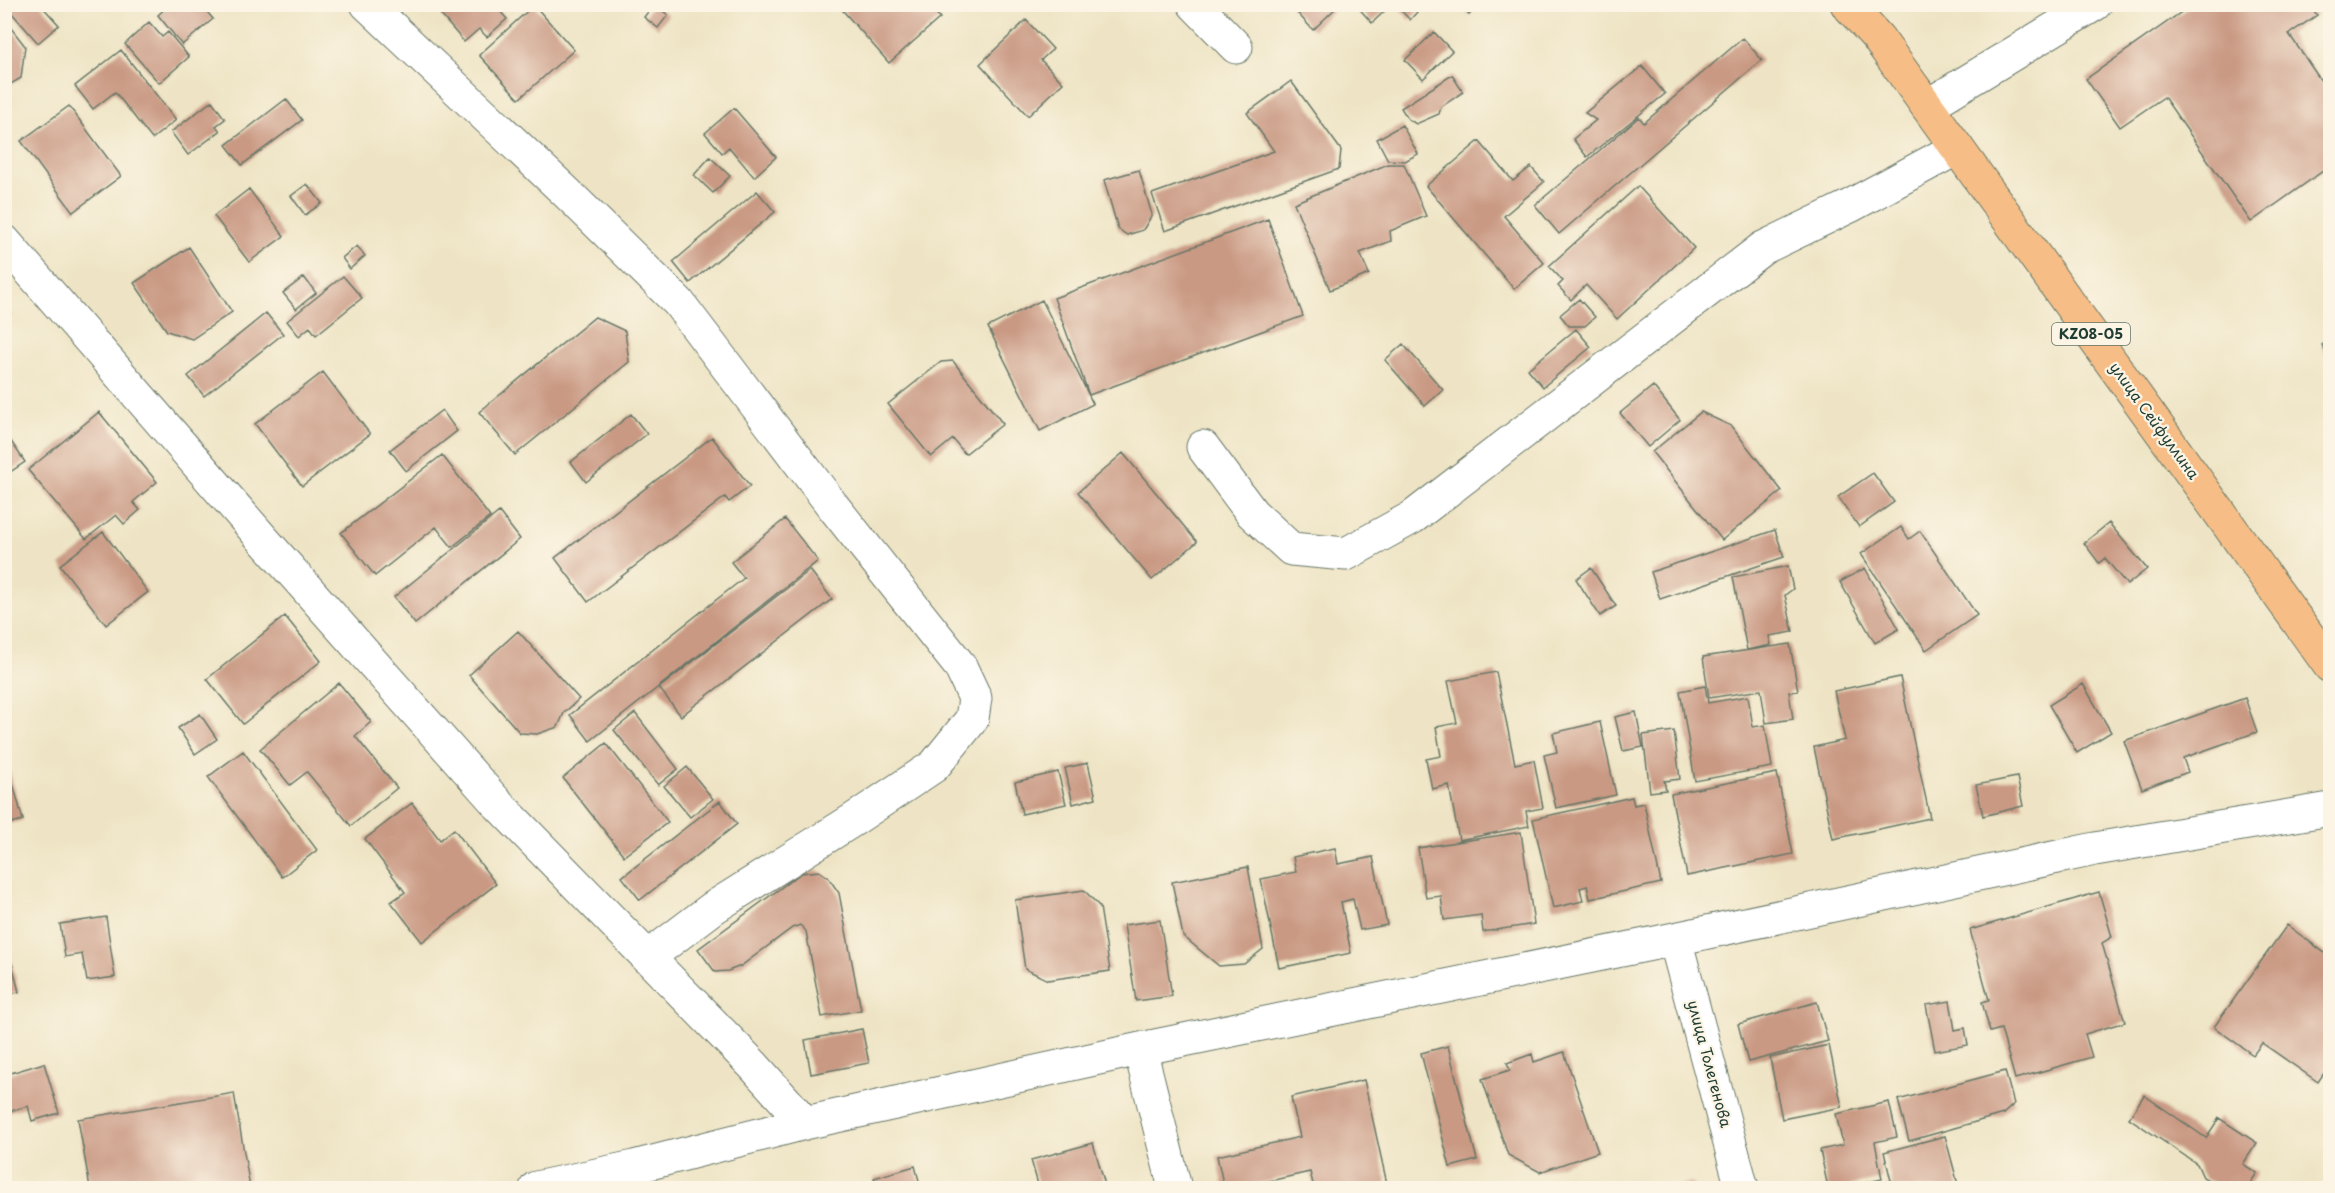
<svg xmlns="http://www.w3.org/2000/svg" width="2335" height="1193" viewBox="0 0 2335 1193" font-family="'Playpen Sans',sans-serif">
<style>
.building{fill:#c99983}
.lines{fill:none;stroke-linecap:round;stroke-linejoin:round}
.minor-casing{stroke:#677767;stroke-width:35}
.primary-casing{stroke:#677767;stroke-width:35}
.minor{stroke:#fff;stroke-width:33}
.primary{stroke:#f6be86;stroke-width:33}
.labels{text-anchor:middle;stroke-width:4.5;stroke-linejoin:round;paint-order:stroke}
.shield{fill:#fcf5e5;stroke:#617469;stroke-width:1.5}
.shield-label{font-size:14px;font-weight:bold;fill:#1f3d34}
.street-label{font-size:15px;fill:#1f3d34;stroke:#fcf5e5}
</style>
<rect width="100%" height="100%" fill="#fcf5e5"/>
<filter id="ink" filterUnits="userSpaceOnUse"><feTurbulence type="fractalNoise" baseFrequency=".0167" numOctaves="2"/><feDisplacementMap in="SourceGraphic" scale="12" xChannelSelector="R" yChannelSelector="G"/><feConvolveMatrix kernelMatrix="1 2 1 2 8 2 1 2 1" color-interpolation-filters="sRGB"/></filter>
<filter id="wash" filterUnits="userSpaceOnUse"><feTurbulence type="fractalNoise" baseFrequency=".008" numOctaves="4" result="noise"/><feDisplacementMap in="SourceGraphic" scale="24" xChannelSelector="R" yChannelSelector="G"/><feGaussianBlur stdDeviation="1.35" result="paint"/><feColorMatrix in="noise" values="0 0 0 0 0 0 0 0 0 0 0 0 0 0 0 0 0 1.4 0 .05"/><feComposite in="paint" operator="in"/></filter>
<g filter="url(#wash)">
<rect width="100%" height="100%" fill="#eee4c5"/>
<g id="blocks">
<path class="building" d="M4,4H40L59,25L38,43Z
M170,4H204L202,6L213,19L182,45L158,15Z
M453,4H503L498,9L507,19L487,37L479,29L464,42L441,15Z
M654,4L668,15L658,28L644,17Z
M837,4H928L940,18L889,63Z
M1289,4H1340L1313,30Z
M1355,4H1387L1389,7L1372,23Z
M1395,4H1424L1410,20Z
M1460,4H1479L1469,15Z
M2193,4H2309L2317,15L2289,34L2330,94V166L2251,222L2164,97L2120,127L2086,79Z
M534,5L574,50L519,99L479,55Z
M4,19L25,46L21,78L4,88Z
M1026,20L1053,49L1041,60L1063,83L1028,116L980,64Z
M149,22L162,37L168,32L189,57L159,83L125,44Z
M1434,32L1452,51L1423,79L1405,60Z
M1743,38L1762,60L1559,234L1535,205L1639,117L1644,123Z
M121,50L176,120L152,139L115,92L93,109L75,86Z
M1642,66L1665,94L1587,157L1573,139L1596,120L1585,113Z
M1452,75L1463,92L1441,107L1439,114L1416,124L1408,119L1401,108Z
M1291,81L1341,150L1339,169L1165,231L1152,194L1274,151L1247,113Z
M286,99L302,120L242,165L226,145Z
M212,101L225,119L216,126L220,131L188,155L171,132Z
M69,106L121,176L73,212L21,141Z
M734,108L776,157L754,177L729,147L722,153L705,133Z
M1402,125L1418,154L1405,161L1388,160L1377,139Z
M1479,141L1513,181L1531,167L1544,182L1504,216L1544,263L1514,289L1426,186Z
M710,157L730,176L713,193L694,175Z
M1388,164H1404L1426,216L1390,231L1391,241L1360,253L1369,274L1330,290L1294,203Z
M1139,170L1152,215L1143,230L1127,235L1118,229L1104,180Z
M307,184L322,203L305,215L291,196Z
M1638,186L1694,248L1617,319L1586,285L1571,300L1558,286L1563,281L1549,266Z
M249,189L284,236L249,262L214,216Z
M757,191L775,212L690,283L673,262Z
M1268,219L1303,316L1089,395L1054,298Z
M357,246L365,256L350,269L342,258Z
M189,247L232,312L192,339L167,331L134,283Z
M343,276L362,298L316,335L310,327L299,336L287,321Z
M304,277L316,293L296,309L283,293Z
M1579,299L1595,317L1585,326H1569L1560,315Z
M1042,300L1093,404L1040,431L988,327Z
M4,305L11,313L4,318Z
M266,313L283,334L204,396L188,376Z
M595,317L625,331L629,362L515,455L479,412Z
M1576,329L1591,347L1543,387L1528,369Z
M2330,339V360L2322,345Z
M1403,344L1443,390L1425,406L1385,360Z
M953,361L1003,424L965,454L953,439L931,457L888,404L941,362Z
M323,372L370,434L302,486L255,424Z
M1653,386L1680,420L1648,447L1620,413Z
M442,410L457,431L406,471L390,450Z
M99,412L157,482L133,502L140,510L124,524L116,515L86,539L28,470Z
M1701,412L1731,426L1782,491L1722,540L1652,452Z
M631,414L647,434L586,482L571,462Z
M712,437L750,486L729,502L725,497L588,602L555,558Z
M10,440L25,462L4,476V444Z
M1123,453L1197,542L1152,580L1078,492Z
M442,455L490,517L452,547L436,527L375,576L341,533Z
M1873,473L1894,502L1859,527L1838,497Z
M499,512L520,539L415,624L394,597Z
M785,519L818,561L590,741L570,715L744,578L731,562Z
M2109,523L2147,569L2127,585L2105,558L2099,563L2084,543Z
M1901,527L1909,539L1920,531L1977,615L1926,650L1861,554Z
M1775,530L1784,557L1660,599L1651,572Z
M103,532L148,592L106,625L60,565Z
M1788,566L1793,589L1785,595L1793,632L1769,636L1771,645L1747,650L1733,577Z
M1591,568L1616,606L1600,616L1576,579Z
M1865,568L1899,629L1875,643L1840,582Z
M810,570L832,599L681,716L659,688Z
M285,616L321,661L243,724L207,679Z
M518,631L579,699L564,713L558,727L537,734L520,733L469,675Z
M1790,644L1798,691L1789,692L1793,719L1766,723L1761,690L1709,698L1703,657Z
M1496,672L1515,764L1534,760L1543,808L1526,811L1529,826L1459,840L1449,785L1432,789L1426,759L1441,756L1436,727L1457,723L1448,681Z
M1900,677L1930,818L1833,839L1814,747L1845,740L1834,691Z
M339,683L371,722L355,736L397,788L351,826L307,772L290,785L260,749Z
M2083,684L2111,732L2077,753L2049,705Z
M1705,686L1708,703L1748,696L1753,727L1765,725L1772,767L1695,781L1680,691Z
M2245,698L2257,732L2183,758L2188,772L2142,789L2124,741Z
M1636,712L1643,747L1623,751L1615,717Z
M635,713L678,769L658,785L614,730Z
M200,714L217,739L195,754L178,728Z
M1600,722L1616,795L1556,808L1544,755L1557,752L1553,733Z
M1674,731L1680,779L1664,781L1666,790L1650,792L1643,735Z
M606,743L668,822L624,856L563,778Z
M4,751L23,820L4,825Z
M243,751L317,850L282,877L208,777Z
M1088,763L1096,798L1073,804L1065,768Z
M687,767L713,799L690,817L664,786Z
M1058,772L1066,804L1022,814L1015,782Z
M1777,773L1793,854L1687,876L1671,794Z
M2017,777L2023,806L1983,816L1976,785Z
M1632,797L1634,805L1644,803L1661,883L1590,899L1587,886L1580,888L1583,901L1553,908L1533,819Z
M720,801L737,824L640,900L622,877Z
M412,803L440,840L454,829L496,884L422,942L391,902L405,892L365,839Z
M1521,832L1534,924L1483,932L1481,915L1444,920L1441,896L1426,898L1418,848Z
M1335,848L1338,864L1373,857L1387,925L1360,930L1353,899L1341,902L1351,953L1279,968L1261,879L1296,872L1293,857Z
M1248,867L1263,949L1244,964L1219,966L1183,936L1172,882Z
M819,871L828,877L839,893L861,1010L822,1017L806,931L800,925L792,928L741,966L728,971L715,972L698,949L801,873Z
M1084,890L1100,907L1110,971L1048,980L1025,969L1015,900Z
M2099,892L2112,937L2102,943L2125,1022L2085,1034L2092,1057L2015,1079L2001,1029L1990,1032L1982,1002L1989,1000L1970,930Z
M106,917L115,977L87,981L82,954L65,957L60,924Z
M1160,920L1172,996L1136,1001L1124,925Z
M2287,925L2330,957V1064L2318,1082L2262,1043L2253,1055L2214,1027Z
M10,956L19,992L4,995V958Z
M1950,1001L1955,1030L1965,1028L1968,1045L1935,1051L1926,1005Z
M1817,1002L1828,1041L1748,1062L1738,1024Z
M862,1029L869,1063L811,1074L805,1040Z
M1829,1045L1842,1107L1782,1119L1770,1058Z
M1448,1046L1477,1160L1450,1167L1421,1053Z
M1564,1052L1598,1152L1540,1172L1508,1155L1482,1079L1510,1070L1507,1063L1532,1054L1534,1062Z
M44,1063L59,1113L32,1121L28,1106L4,1113V1075Z
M2005,1071L2014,1104L2003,1114L1909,1141L1898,1100Z
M1364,1080L1387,1184L1367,1188H1314L1310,1172L1238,1188H1224L1217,1156L1300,1137L1291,1097Z
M234,1093L250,1188H218L217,1184L190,1188H90L78,1119Z
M2144,1095L2206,1138L2219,1118L2257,1143L2243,1164L2257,1173L2247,1188H2221L2203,1177L2197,1164L2129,1118Z
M1889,1102L1897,1137L1875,1142L1882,1179L1841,1188H1828L1820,1150L1843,1145L1836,1114Z
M1945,1136L1959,1188H1882L1892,1185L1884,1152Z
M1093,1143L1106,1188H1039L1031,1160Z
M915,1166L921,1188H877L874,1178Z
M1692,1182L1694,1188H1669Z"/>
</g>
</g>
<g filter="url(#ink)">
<use href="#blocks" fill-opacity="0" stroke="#677767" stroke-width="1.5"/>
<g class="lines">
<g class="minor-casing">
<path id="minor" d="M367,4L567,193L678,302L832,505L960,666L975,698L972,719L934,766L853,820L713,908L647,958
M1194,4L1236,47
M1927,106L2095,4
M4,241L261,537L497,803L753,1065L805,1123
M1203,447L1252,513L1291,549L1346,554L1413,517L1763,248L1850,206L1957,148
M1675,939L1742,1188
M1140,1049L1175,1188
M536,1188L634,1167L805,1123L1140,1049L1675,939L2095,849L2330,809"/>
</g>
<g class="primary-casing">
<path id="primary" d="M1847,4L1878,38L2330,666"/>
</g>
<use href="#minor" class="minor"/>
<use href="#primary" class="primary"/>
</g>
</g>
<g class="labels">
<rect class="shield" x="2052" y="323" width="78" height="22" rx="4.5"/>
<g class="shield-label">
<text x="2091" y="339">KZ08-05</text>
</g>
<g class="street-label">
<text transform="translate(2154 421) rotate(54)" y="5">улица Сейфуллина</text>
<text transform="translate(1709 1064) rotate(75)" y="5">улица Толегенова</text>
</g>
</g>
<rect width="2335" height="1193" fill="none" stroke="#fcf5e5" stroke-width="24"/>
</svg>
